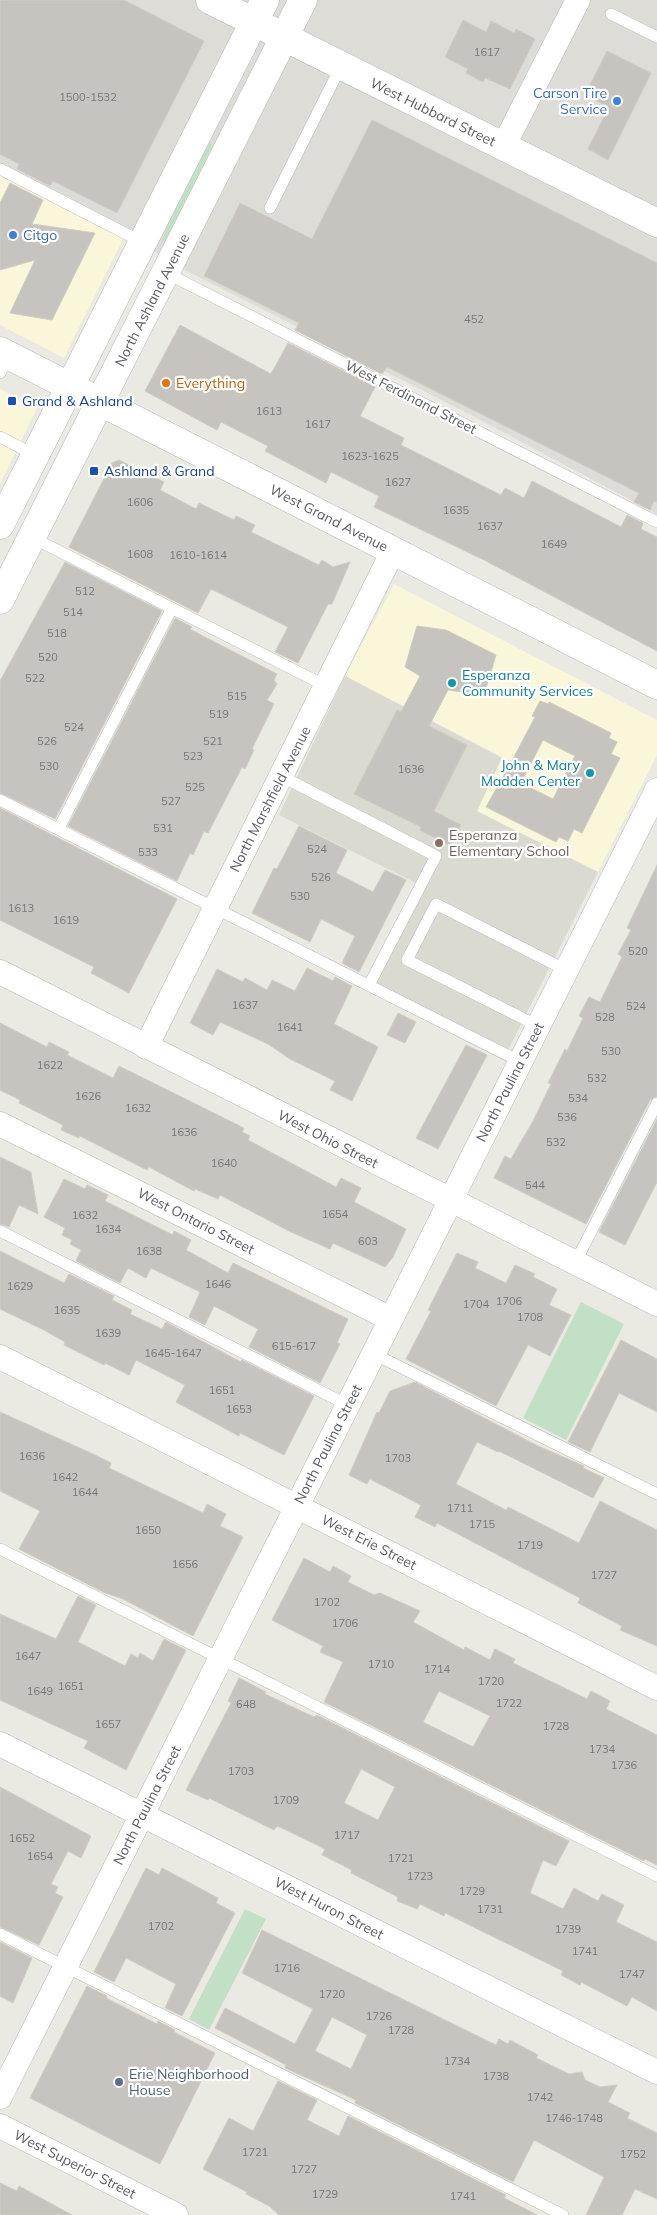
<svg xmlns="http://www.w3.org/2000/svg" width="657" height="2215" viewBox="0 0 657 2215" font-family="Mulish,sans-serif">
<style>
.commercial{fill:#f9f6d9}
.industrial{fill:#dddcd7}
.education{fill:#dbdad1}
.green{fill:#c1e0c5}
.building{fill:#c7c4bf;stroke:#cfcdc1;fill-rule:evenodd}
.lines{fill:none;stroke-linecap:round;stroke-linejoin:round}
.lane-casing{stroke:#b5b7bb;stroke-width:12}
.street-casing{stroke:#b5b7bb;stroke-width:25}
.secondary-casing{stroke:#b6b8bd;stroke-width:29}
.lane{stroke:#fff;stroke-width:11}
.street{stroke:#fff;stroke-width:24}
.secondary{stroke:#fff;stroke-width:28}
.shop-dot{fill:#3f7fe0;stroke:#fff;stroke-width:2}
.food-dot{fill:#e8710a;stroke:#fff;stroke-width:2}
.transit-dot{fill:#1a4fb4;stroke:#fff;stroke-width:2}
.culture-dot{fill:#0f9aa8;stroke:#fff;stroke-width:2}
.education-dot{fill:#8d6e63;stroke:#fff;stroke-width:2}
.service-dot{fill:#5c6f8a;stroke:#fff;stroke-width:2}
.labels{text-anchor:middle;stroke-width:4.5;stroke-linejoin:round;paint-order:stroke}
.number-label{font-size:11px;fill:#767778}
.shop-label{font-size:14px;fill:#366cbe;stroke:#fff;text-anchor:end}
.street-label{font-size:14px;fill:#5b5d61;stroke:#fff}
.food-label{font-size:14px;fill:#c56008;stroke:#fff;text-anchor:start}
.transit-label{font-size:14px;fill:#164399;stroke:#fff;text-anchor:start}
.culture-label{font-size:14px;fill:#0d838f;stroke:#fff;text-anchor:start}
.education-label{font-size:14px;fill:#785e54;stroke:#fff;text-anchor:start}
.service-label{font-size:14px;fill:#4e5e75;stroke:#fff;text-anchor:start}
</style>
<rect width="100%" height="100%" fill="#ebeae2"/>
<path class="commercial" d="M0,169L126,233L64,358L0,325Z
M0,389L37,408L0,484Z
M394,584L657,720V755L598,872L476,811L502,757L345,676Z"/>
<path class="industrial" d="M0,0H657V514L469,414L185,270L125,233L0,169Z"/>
<path class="education" d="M345,676L502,758L477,811L598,872L506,1054L369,985L420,885L279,815Z"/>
<path class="green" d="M208,142L212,144L192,191L166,243L162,240L171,217Z
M581,1302L624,1324L566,1440L523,1418Z
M245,1909L266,1919L209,2030L189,2019Z"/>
<path class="building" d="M0,0H124L204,41L117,213L53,181L50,186L17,169L19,164L0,154Z
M463,20L486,32L491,21L514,33L516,29L535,39L510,89L485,78L483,82L466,73L468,69L445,57Z
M607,51L651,73L608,160L588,149L609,107L585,95Z
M372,120L657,263V502L654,501L650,510L634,502L639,493L387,367L382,374L295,330L299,323L204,276L240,203L312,239Z
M10,183L43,200L32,224L95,233L52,320L10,313L35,260L0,270V203Z
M180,325L271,374L288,343L375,387L360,416L404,438L401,445L501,495L505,488L524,498L532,481L621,527L627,515L643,523L641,529L657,537V651L484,560L374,507L379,496L331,472L326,483L265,451L268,446L221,422L217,430L145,391Z
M119,460L164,482L160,490L196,509L199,503L234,520L236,516L255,525L251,532L319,565L322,560L333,567L350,562L332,604H328L298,663L275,652L288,627L211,589L198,613L69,547L112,463Z
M65,562L162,611L55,819L0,793V681Z
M175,618L192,627L190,629L201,635L277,674L274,680L277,684L267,700L274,704L252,749L254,750L245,769L242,767L208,833L204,831L193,855L190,853L177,881L68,826Z
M417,626L446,630L496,655L484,695L448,690L429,726L467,745L434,811L461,825L450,846L420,830L421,827L354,794L397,710L401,712L420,676L405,667Z
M540,701L548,704L549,702L611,733L609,738L617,742L611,754L620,758L582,833L574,829L568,841L559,837L556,842L486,807L514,757L535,717L532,716ZM543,740L575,756L553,799L521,783Z
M0,808L177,899L129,993L91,973L94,967L0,920Z
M299,826L347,850L336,873L373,892L385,870L406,880L359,972L342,963L355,936L321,919L310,942L252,913L274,868L277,869Z
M657,865V1096L650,1100L586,1224L494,1178L505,1156L511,1159L533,1121L551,1084L548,1083L565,1049L567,1051L583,1018L579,1016L589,997L600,1002L622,957L618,954L631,930L627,928Z
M307,968L333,981L335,977L352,986L334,1024L378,1047L352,1101L330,1090L335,1081L290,1059L268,1044L220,1022L213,1035L190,1023L217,969L243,982L245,978L267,990L272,980L295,991Z
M398,1013L416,1022L405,1043L387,1035Z
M0,1023L47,1047L49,1042L69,1052L67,1055L113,1078L119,1066L244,1128L242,1132L250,1136L248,1140L336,1187L341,1178L361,1188L354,1202L406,1229L393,1257L385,1267L333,1243L330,1249L289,1231L220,1195L218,1199L195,1189L194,1191L149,1167L147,1170L80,1136L79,1138L61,1130L63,1125L19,1103L20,1100L0,1090Z
M466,1045L487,1055L438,1149L416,1138Z
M657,1119V1182L625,1245L599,1232Z
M0,1157L31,1172L38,1214L19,1205L9,1227L0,1224Z
M64,1179L85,1189L87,1185L108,1195L105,1201L173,1235L174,1231L191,1240L186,1250L228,1273L233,1263L348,1319L337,1343L340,1344L320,1383L249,1347L258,1329L214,1306L205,1325L189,1317L200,1292L151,1268L146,1278L128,1268L120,1283L76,1261L81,1250L70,1244L72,1240L62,1235L65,1228L44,1217Z
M0,1251L64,1283L69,1274L114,1296L112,1300L132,1310L130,1314L162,1329L166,1322L241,1362L242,1360L314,1396L284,1455L240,1433L239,1436L176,1402L185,1385L136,1360L129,1375L105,1363L104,1365L64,1345L65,1342L44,1330L0,1309Z
M457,1253L478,1262L475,1268L506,1283L515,1265L535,1274L533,1277L557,1289L549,1305L571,1315L550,1356L528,1345L496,1406L406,1359L431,1311L428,1310Z
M621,1340L657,1359V1412L619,1393L590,1452L568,1442Z
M415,1382L538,1446L584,1466L583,1468L604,1478L593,1498L499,1451L498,1452L477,1442L456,1484L506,1510L508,1507L579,1543L600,1501L657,1530V1646L620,1630L622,1626L578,1603L580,1598L557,1586L437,1523L435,1527L415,1517L421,1505L370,1479L367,1484L349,1475L377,1412L379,1413L390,1391Z
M0,1412L93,1454L111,1463L109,1468L178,1501L203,1513L207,1504L226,1514L220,1526L243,1537L193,1636L123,1599L103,1592L19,1549L40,1511L0,1491Z
M304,1558L330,1572L333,1566L351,1576L348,1582L374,1595L380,1593L420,1611L413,1622L464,1650L465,1647L490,1660L495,1649L515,1659L513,1663L587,1699L591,1691L610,1701L606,1709L657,1735V1865L645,1859L644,1861L324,1702L343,1662L320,1652L323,1646L272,1620ZM439,1691L490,1716L473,1747L423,1722Z
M78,1596L96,1605L78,1642L125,1666L131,1654L138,1658L140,1653L153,1661L164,1639L186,1650L126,1770L84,1748L88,1741L0,1700V1614L56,1639Z
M239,1678L266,1692L265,1694L314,1717L317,1715L569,1841L556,1866L543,1860L530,1893L563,1909L574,1888L598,1901L602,1894L624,1905L616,1922L657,1942V2011L632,1997L627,2006L581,1982L580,1985L561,1975L563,1971L445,1913L444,1916L420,1904L417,1909L397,1901L398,1897L351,1873L352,1870L322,1855L325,1849L284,1829L277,1826L274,1830L209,1798L208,1800L186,1790L231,1703L228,1701ZM361,1769L395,1787L378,1820L344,1803Z
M0,1787L91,1836L81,1858L68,1851L51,1884L58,1887L55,1893L63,1897L39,1945L0,1927Z
M146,1868L159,1875L162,1868L218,1898L216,1903L235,1913L182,2016L165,2008L176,1984L126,1958L114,1982L94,1972Z
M262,1930L496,2045L499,2039L508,2044L510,2040L538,2055L536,2058L569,2074L582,2072L585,2080L600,2087L617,2085L608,2102L630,2113L627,2118L657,2133V2199L635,2189L622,2215H586L604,2177L534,2140L513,2182L355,2103L356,2100L285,2068L286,2065L215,2028L225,2008L295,2044L313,2009L242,1973ZM332,2017L367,2035L351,2069L315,2051Z
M0,1942L32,1958L13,2003L0,1996Z
M87,1986L107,1996L106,1998L157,2024L158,2021L175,2030L174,2032L215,2053L160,2164L30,2098Z
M278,2081L317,2100L307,2120L339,2136L348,2116L506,2195L504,2198L537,2215H279L269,2206L246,2194L247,2192L203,2169L229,2118L253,2131Z
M0,2183L17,2191L19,2186L72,2215H0Z"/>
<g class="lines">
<g class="lane-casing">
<path id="lane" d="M611,14L657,37
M0,169L142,242
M270,208L341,66
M166,273L657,522
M0,373L9,355
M0,437L35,455
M31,537L326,686
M281,776L436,856L369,985
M0,800L521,1062
M59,828L172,608
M538,1026L407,960L436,904L566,970
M0,1231L348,1405
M575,1263L657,1103
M374,1354L657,1494
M0,1549L657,1876
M0,1934L563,2215"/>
</g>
<g class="street-casing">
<path id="street" d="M503,147L578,0
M0,972L657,1304
M146,1047L393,551
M0,1124L391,1319
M0,1357L657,1688
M0,1744L657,2072
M0,2097L657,790
M0,2126L176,2215"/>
</g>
<g class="secondary-casing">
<path id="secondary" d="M210,0L657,223
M0,351L657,685
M0,525L265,0
M0,600L303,0"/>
</g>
<use href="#lane" class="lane"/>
<use href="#street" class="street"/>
<use href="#secondary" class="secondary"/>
</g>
<g class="shop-dot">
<circle cx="617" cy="101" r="5"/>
<circle cx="13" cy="235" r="5"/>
</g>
<circle class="food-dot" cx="166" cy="383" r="5"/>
<g class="transit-dot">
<rect x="7" y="396" width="10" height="10" rx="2.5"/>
<rect x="89" y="466" width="10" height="10" rx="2.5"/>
</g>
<g class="culture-dot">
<circle cx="452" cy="683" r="5"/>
<circle cx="590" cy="773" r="5"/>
</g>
<circle class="education-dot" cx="439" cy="843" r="5"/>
<circle class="service-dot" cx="119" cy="2082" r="5"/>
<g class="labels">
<g class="number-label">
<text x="487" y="56">1617</text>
<text x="88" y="101">1500-1532</text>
<text x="474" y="323">452</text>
<text x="269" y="415">1613</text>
<text x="318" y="428">1617</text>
<text x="370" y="460">1623-1625</text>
<text x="398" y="486">1627</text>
<text x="140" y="506">1606</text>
<text x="456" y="514">1635</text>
<text x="490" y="530">1637</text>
<text x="554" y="548">1649</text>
<text x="140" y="558">1608</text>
<text x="198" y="559">1610-1614</text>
<text x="85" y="595">512</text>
<text x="73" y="616">514</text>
<text x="57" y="637">518</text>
<text x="48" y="661">520</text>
<text x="35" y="682">522</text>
<text x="237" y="700">515</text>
<text x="219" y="718">519</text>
<text x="74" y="731">524</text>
<text x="47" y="745">526</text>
<text x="213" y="745">521</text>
<text x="193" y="760">523</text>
<text x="49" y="770">530</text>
<text x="411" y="773">1636</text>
<text x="195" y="791">525</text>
<text x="171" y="805">527</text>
<text x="163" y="832">531</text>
<text x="317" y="853">524</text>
<text x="148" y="856">533</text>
<text x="321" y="881">526</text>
<text x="300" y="900">530</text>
<text x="21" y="912">1613</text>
<text x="66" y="924">1619</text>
<text x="638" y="955">520</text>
<text x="245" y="1009">1637</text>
<text x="636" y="1010">524</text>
<text x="605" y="1021">528</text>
<text x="290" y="1031">1641</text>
<text x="611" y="1055">530</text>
<text x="50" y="1069">1622</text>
<text x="597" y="1082">532</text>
<text x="88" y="1100">1626</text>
<text x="578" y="1102">534</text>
<text x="138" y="1112">1632</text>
<text x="567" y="1121">536</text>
<text x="184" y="1136">1636</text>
<text x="556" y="1146">532</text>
<text x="224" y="1167">1640</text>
<text x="535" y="1189">544</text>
<text x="335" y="1218">1654</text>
<text x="85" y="1219">1632</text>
<text x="108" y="1233">1634</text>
<text x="368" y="1245">603</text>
<text x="149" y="1255">1638</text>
<text x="218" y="1288">1646</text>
<text x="20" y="1290">1629</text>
<text x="509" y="1305">1706</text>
<text x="476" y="1308">1704</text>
<text x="67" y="1314">1635</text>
<text x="530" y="1321">1708</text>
<text x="108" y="1337">1639</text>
<text x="294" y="1350">615-617</text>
<text x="173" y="1357">1645-1647</text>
<text x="222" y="1394">1651</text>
<text x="239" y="1413">1653</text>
<text x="32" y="1460">1636</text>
<text x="398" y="1462">1703</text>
<text x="65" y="1481">1642</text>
<text x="85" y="1496">1644</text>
<text x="460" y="1512">1711</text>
<text x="482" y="1528">1715</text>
<text x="148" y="1534">1650</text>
<text x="530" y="1549">1719</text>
<text x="185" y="1568">1656</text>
<text x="604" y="1579">1727</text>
<text x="327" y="1606">1702</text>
<text x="345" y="1627">1706</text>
<text x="28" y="1660">1647</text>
<text x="381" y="1668">1710</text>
<text x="437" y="1673">1714</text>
<text x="491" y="1685">1720</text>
<text x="71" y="1690">1651</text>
<text x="40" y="1695">1649</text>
<text x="509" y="1707">1722</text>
<text x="246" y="1708">648</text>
<text x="108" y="1728">1657</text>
<text x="556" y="1730">1728</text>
<text x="602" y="1753">1734</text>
<text x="624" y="1769">1736</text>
<text x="241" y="1775">1703</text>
<text x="286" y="1804">1709</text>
<text x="347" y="1839">1717</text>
<text x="22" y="1842">1652</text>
<text x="40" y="1860">1654</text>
<text x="401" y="1862">1721</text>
<text x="420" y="1880">1723</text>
<text x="472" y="1895">1729</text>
<text x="490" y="1913">1731</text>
<text x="161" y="1930">1702</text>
<text x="568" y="1933">1739</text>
<text x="585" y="1955">1741</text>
<text x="287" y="1972">1716</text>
<text x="632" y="1978">1747</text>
<text x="332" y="1998">1720</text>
<text x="379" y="2020">1726</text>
<text x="401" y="2034">1728</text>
<text x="457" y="2065">1734</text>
<text x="496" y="2080">1738</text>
<text x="540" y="2101">1742</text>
<text x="574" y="2122">1746-1748</text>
<text x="255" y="2156">1721</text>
<text x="633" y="2158">1752</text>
<text x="304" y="2173">1727</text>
<text x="325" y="2198">1729</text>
<text x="463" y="2200">1741</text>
</g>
<g class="shop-label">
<text x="607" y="98">Carson Tire<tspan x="607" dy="16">Service</tspan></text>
<text x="23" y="240" text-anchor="start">Citgo</text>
</g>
<g class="street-label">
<text transform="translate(433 112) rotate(26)" y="5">West Hubbard Street</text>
<text transform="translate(152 300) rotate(-63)" y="5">North Ashland Avenue</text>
<text transform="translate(411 397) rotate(27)" y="5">West Ferdinand Street</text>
<text transform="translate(329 518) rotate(27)" y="5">West Grand Avenue</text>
<text transform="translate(270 799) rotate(-63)" y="5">North Marshfield Avenue</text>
<text transform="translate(510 1082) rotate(-63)" y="5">North Paulina Street</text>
<text transform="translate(328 1139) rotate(27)" y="5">West Ohio Street</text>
<text transform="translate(196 1221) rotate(27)" y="5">West Ontario Street</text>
<text transform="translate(328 1444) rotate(-63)" y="5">North Paulina Street</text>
<text transform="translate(369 1542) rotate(27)" y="5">West Erie Street</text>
<text transform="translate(147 1805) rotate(-63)" y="5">North Paulina Street</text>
<text transform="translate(329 1908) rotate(27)" y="5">West Huron Street</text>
<text transform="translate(75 2164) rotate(27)" y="5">West Superior Street</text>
</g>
<g class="food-label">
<text x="176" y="388">Everything</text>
</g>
<g class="transit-label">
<text x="22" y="406">Grand &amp; Ashland</text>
<text x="104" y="476">Ashland &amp; Grand</text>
</g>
<g class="culture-label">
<text x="462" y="680">Esperanza<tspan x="462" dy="16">Community Services</tspan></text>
<text x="580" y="770" text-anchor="end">John &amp; Mary<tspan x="580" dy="16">Madden Center</tspan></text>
</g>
<g class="education-label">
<text x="449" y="840">Esperanza<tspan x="449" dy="16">Elementary School</tspan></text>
</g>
<g class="service-label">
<text x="129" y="2079">Erie Neighborhood<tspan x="129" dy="16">House</tspan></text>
</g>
</g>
</svg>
